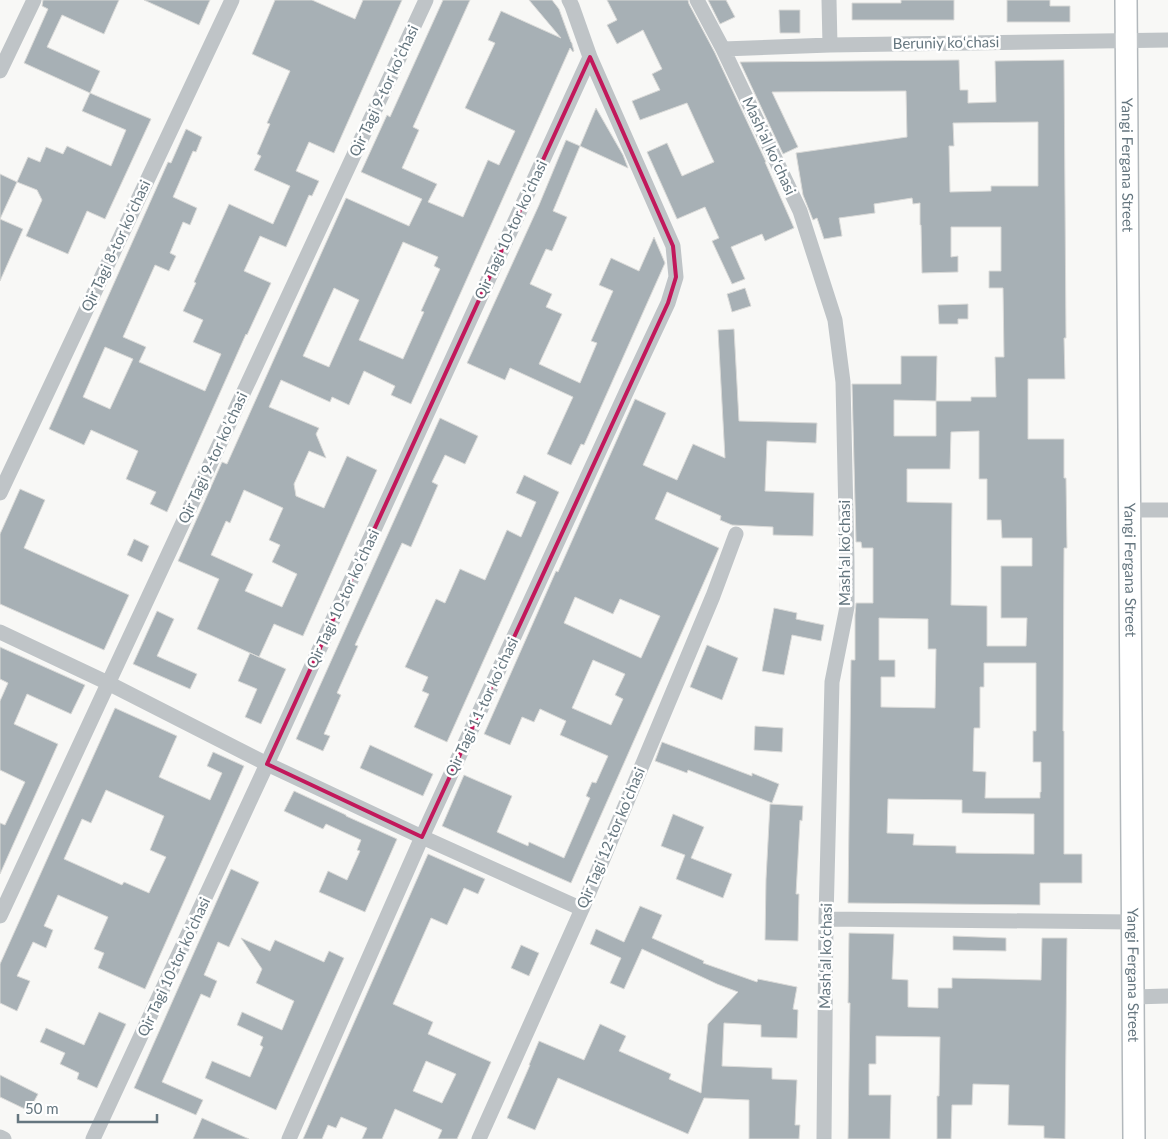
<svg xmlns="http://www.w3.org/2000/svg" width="1168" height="1139" viewBox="0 0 1168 1139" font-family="Lato,sans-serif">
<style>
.building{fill:#a7b0b5;stroke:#dadad8;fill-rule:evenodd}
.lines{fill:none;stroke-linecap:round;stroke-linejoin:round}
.secondary-casing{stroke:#b2b8bc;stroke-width:24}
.street{stroke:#bfc4c7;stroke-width:15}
.secondary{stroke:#fff;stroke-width:21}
.marked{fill:none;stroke:#c2185b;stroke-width:4;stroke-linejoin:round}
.labels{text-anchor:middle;stroke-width:5;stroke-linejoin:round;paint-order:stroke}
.street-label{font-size:15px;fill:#65767f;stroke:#fff}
</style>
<rect width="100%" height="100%" fill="#f8f8f6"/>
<path class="building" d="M43,0H119L104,34L62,15L47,47L100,71L90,93L24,63L48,9L42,6Z
M144,0H210L199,25Z
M275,0H312L355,19L363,0H402L334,153L309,142L296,171L319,181L312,196L309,195L286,247L260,236L244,271L271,283L247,335L246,334L167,512L150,504L156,492L126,479L138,451L91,430L84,445L49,429L168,162L171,163L186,129L202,137L196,152L193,151L173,197L197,208L190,225L183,222L170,253L176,256L169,271L155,265L123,337L146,347L139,362L205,391L221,354L193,342L203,320L183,311L196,283L194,282L229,204L273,224L290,186L254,170L261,156L257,154L270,124L267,123L290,71L252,54ZM105,347L133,359L110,409L83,397Z
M443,0H470L413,127L419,130L402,168L437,184L428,202L463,217L488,160L499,165L515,131L465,108L495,43L488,40L501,11L561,38L529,0H552L559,9L571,42L572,43V44L574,51L573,52L570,48L411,404L391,395L395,386L364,371L349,405L332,397L330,402L281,380L269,407L319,428L316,434L326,458L309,451L294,484L296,496L324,508L347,456L377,470L303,636L274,624L259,657L197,629L219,579L178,561L222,462L227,464L346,198L409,226L422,199L361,172L387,115L390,117ZM403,242L438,257L434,266L440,269L421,311L424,312L403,359L359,340ZM334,288L359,300L329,367L303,356ZM244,490L283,508L269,540L280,545L272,562L297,574L282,607L245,591L253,574L211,555L226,521L230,523Z
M607,0H688L689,4L715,53L766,162H765L794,228L765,241L762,234L731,247L745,279L732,284L712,241L719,238L705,207L677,219L647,152L667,143L682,176L714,162L687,103L640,120L632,101L660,90L652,74L662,69L643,30L617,44L607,25L617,20Z
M708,0H726L735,17L720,24Z
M901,0H954V20H852V3H901Z
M1007,0H1050V6H1070V22H1007Z
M779,10H800V33H780Z
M959,60L960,90H968V103L996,102L995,61L1064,60L1066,338H1064L1065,379H1028V439H1064V478H1066L1067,548H1064L1063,731H1064V854H1082V883H1040V905L848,903L851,660H855V615L856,603H873V548H862L861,542H856L852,384H901V356H937L936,401H971V397H996L995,357H1004L1003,288H989V271H1001V227H951V257L958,256V272L922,273L921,225H920V203L913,204L912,198L874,204L875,213L839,218L842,236L824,239L817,218L813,220L803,195L796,153L907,137L906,91L772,92L798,147L783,154L740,62ZM1038,122V186H991V191L950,192L949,146H954L953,123ZM894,400L936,401V436H894ZM979,431V479H987V520H1001L1002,538H1032V566H1001V618H1027L1026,646H987V606L951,605L952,503L907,502V469H950L951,432ZM879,618L928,619V649H936L935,708L881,707V677H895V660H879ZM984,663H1036V731H1033V762H1041V792H1040V798H985L986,772L973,771L974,728H980V687H984ZM888,799L962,800V813L1034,814V854L956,853V846L913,845L914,834L887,833Z
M90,93L151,119L105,219L87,211L68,254L26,236L42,200L37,190L17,182L28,157L40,162L46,147L63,154L67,146L111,166L126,130L82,111Z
M596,108L623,155L628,168L580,146Z
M566,140L580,146L553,211L567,217L552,251L546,249L530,284L552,294L546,307L562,314L539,364L580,383L597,343L591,341L613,291L599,285L611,258L639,271L654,237L665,263L584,445L581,444L571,465L547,454L573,397L510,368L505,380L467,363L539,205Z
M0,174L17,182L0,219L23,229L0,281Z
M745,288L751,306L732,312L727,294Z
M968,304V319H958V324H939L938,305Z
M734,329L739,421L817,423L816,443L767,441L765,491L814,493L813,536L773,535V527L732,525L720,520L721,516L667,492L655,519L719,548L571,883L442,826L464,775L512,796L497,832L528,846L529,842L564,858L590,798L586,796L592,782L596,783L608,756L560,735L566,721L540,709L534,722L522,717L510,745L484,734L556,571L558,572L635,399L666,413L643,465L677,480L693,444L725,458L718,330ZM575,597L613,614L620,599L660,616L641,658L564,623ZM593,660L625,674L615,695L623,699L611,725L572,708Z
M440,418L478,436L465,464L445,455L432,482L438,485L411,547L402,543L355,645L358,646L337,693L341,695L324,734L330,736L323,751L296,739Z
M524,475L559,492L447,742L414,727L429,694L422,691L428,677L405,667L436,599L445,603L460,569L485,580L507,530L521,537L536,502L516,493Z
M20,489L45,500L24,548L129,595L104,650L0,604V534Z
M134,539L149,546L142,562L127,555Z
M774,608L797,613L796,619L824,625L821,641L792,635L784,675L762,671Z
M157,611L174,619L157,656L197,674L190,689L133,664Z
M707,645L738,658L722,700L690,687Z
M0,647L85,685L71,714L27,694L14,724L58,744L0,874V823L5,825L25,782L0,770V701L8,683L0,679Z
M250,653L286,669L261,724L245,717L257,689L238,681Z
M115,708L177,736L159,777L210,800L222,773L207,766L213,752L244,766L145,989L98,968L104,953L94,949L108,917L58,895L44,926L53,930L46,948L33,942L17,976L30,981L17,1011L0,1003V964ZM106,790L164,816L150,850L166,857L149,893L124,882L122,885L64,859L82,819L91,823Z
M755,726L783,728L782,752L754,750Z
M662,742L752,776V773L779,784L772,803L688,770L687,773L655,761Z
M370,745L433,774L423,796L360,768Z
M294,791L346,815V816L397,839L365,912L319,892L328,871L347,880L360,851L357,850L361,840L326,824L323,829L284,811Z
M770,804L803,806L802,821L800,820L796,894H799L798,941L765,940L766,879Z
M673,814L704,827L691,858L732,874L723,898L676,879L685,855L661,846Z
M428,854L485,879L478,894L464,888L447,925L431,918L393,1004L433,1022L428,1034L491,1062L462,1128L457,1139H438L442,1130L395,1109L382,1139H362L367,1128L341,1117L336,1128L328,1125L322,1139H303ZM426,1061L456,1074L442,1103L413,1091Z
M231,869L259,882L229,947L218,942L204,975L217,981L210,998L201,994L162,1082L203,1100L196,1115L134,1088Z
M640,906L662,915L652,938L704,961L703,963L757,982L758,979L797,987L793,1009L798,1010L797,1038L761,1037V1025L724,1023L722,1066L772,1068V1079L797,1080L795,1125H800L799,1139H749V1100L704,1098L688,1134L558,1078L535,1130L507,1118L530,1065H529L539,1041L584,1060L600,1024L626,1036L619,1051L671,1074L669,1079L701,1093L708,1024L738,992L717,984L642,949L624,989L610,983L621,958L590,944L596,929L624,942Z
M849,933L894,934L892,979L908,980V1007L938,1008V988H952V978L1041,980L1042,938H1067L1065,1139L1044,1138V1126L1008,1125L1009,1085L973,1084L972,1105H952L951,1139H937V1096H939L940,1037L876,1036V1064H869V1095H891L890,1139H848L850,1003H848Z
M953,936L1006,938V951L953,950Z
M241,938L270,951L275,940L324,962L329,951L344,958L276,1110L205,1078L212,1061L250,1077L263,1047L260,1045L263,1037L237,1025L242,1012L282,1030L294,1001L256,983L262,969Z
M521,945L539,953L529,976L511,968Z
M99,1012L126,1024L97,1088L77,1079L79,1073L60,1064L65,1053L40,1042L46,1028L84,1045Z
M0,1075L38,1094L29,1111L0,1097Z
M202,1118L249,1139H193Z"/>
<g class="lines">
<g class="secondary-casing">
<g id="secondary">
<path id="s1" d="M1126,0L1134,1139"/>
</g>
</g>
<path class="street" d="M697,0L723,49L800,211L835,320L843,382L847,562V607L832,682L826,919L824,1139
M829,0L830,45
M723,49L830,45L1168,40
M0,71L34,0
M0,493L232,0
M1130,510H1168
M0,632L108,683L267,764L422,837L582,909
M0,916L426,0
M826,919L1132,922
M1133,997L1168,996
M0,1137L4,1139
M93,1139L267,764L590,57
M289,1139L422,837L630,384L668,303L676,277L673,246L590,57L572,6L569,0
M479,1139L582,909L713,596L736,534"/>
<use href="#secondary" class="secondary"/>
</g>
<path class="marked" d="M590,57L673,246L676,277L668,303L422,837L267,764Z"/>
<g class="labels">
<g class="street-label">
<text transform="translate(946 43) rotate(-1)" y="5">Beruniy koʻchasi</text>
<text transform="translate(384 91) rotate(-65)" y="5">Qir Tagi 9-tor koʼchasi</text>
<text transform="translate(769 146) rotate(65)" y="5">Mashʻal koʻchasi</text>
<text dy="5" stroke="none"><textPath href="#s1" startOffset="165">Yangi Fergana Street</textPath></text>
<text transform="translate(511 230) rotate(-65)" y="5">Qir Tagi 10-tor koʼchasi</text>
<text transform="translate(116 246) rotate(-65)" y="5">Qir Tagi 8-tor koʼchasi</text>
<text transform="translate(213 458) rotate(-65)" y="5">Qir Tagi 9-tor koʼchasi</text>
<text transform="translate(845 553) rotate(-90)" y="5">Mashʻal koʻchasi</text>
<text dy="5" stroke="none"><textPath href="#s1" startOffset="570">Yangi Fergana Street</textPath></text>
<text transform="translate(343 599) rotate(-65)" y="5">Qir Tagi 10-tor koʼchasi</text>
<text transform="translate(482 707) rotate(-65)" y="5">Qir Tagi 11-tor koʼchasi</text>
<text transform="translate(611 838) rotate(-67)" y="5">Qir Tagi 12-tor koʼchasi</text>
<text transform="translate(826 956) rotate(-89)" y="5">Mashʻal koʻchasi</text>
<text transform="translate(174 967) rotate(-65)" y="5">Qir Tagi 10-tor koʼchasi</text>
<text dy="5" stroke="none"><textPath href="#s1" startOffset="975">Yangi Fergana Street</textPath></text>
</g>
</g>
<path d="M18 1114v8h139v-8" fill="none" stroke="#65767f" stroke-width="2.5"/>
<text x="25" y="1114" font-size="15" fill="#65767f" stroke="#ffffff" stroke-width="4" paint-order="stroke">50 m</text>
</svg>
